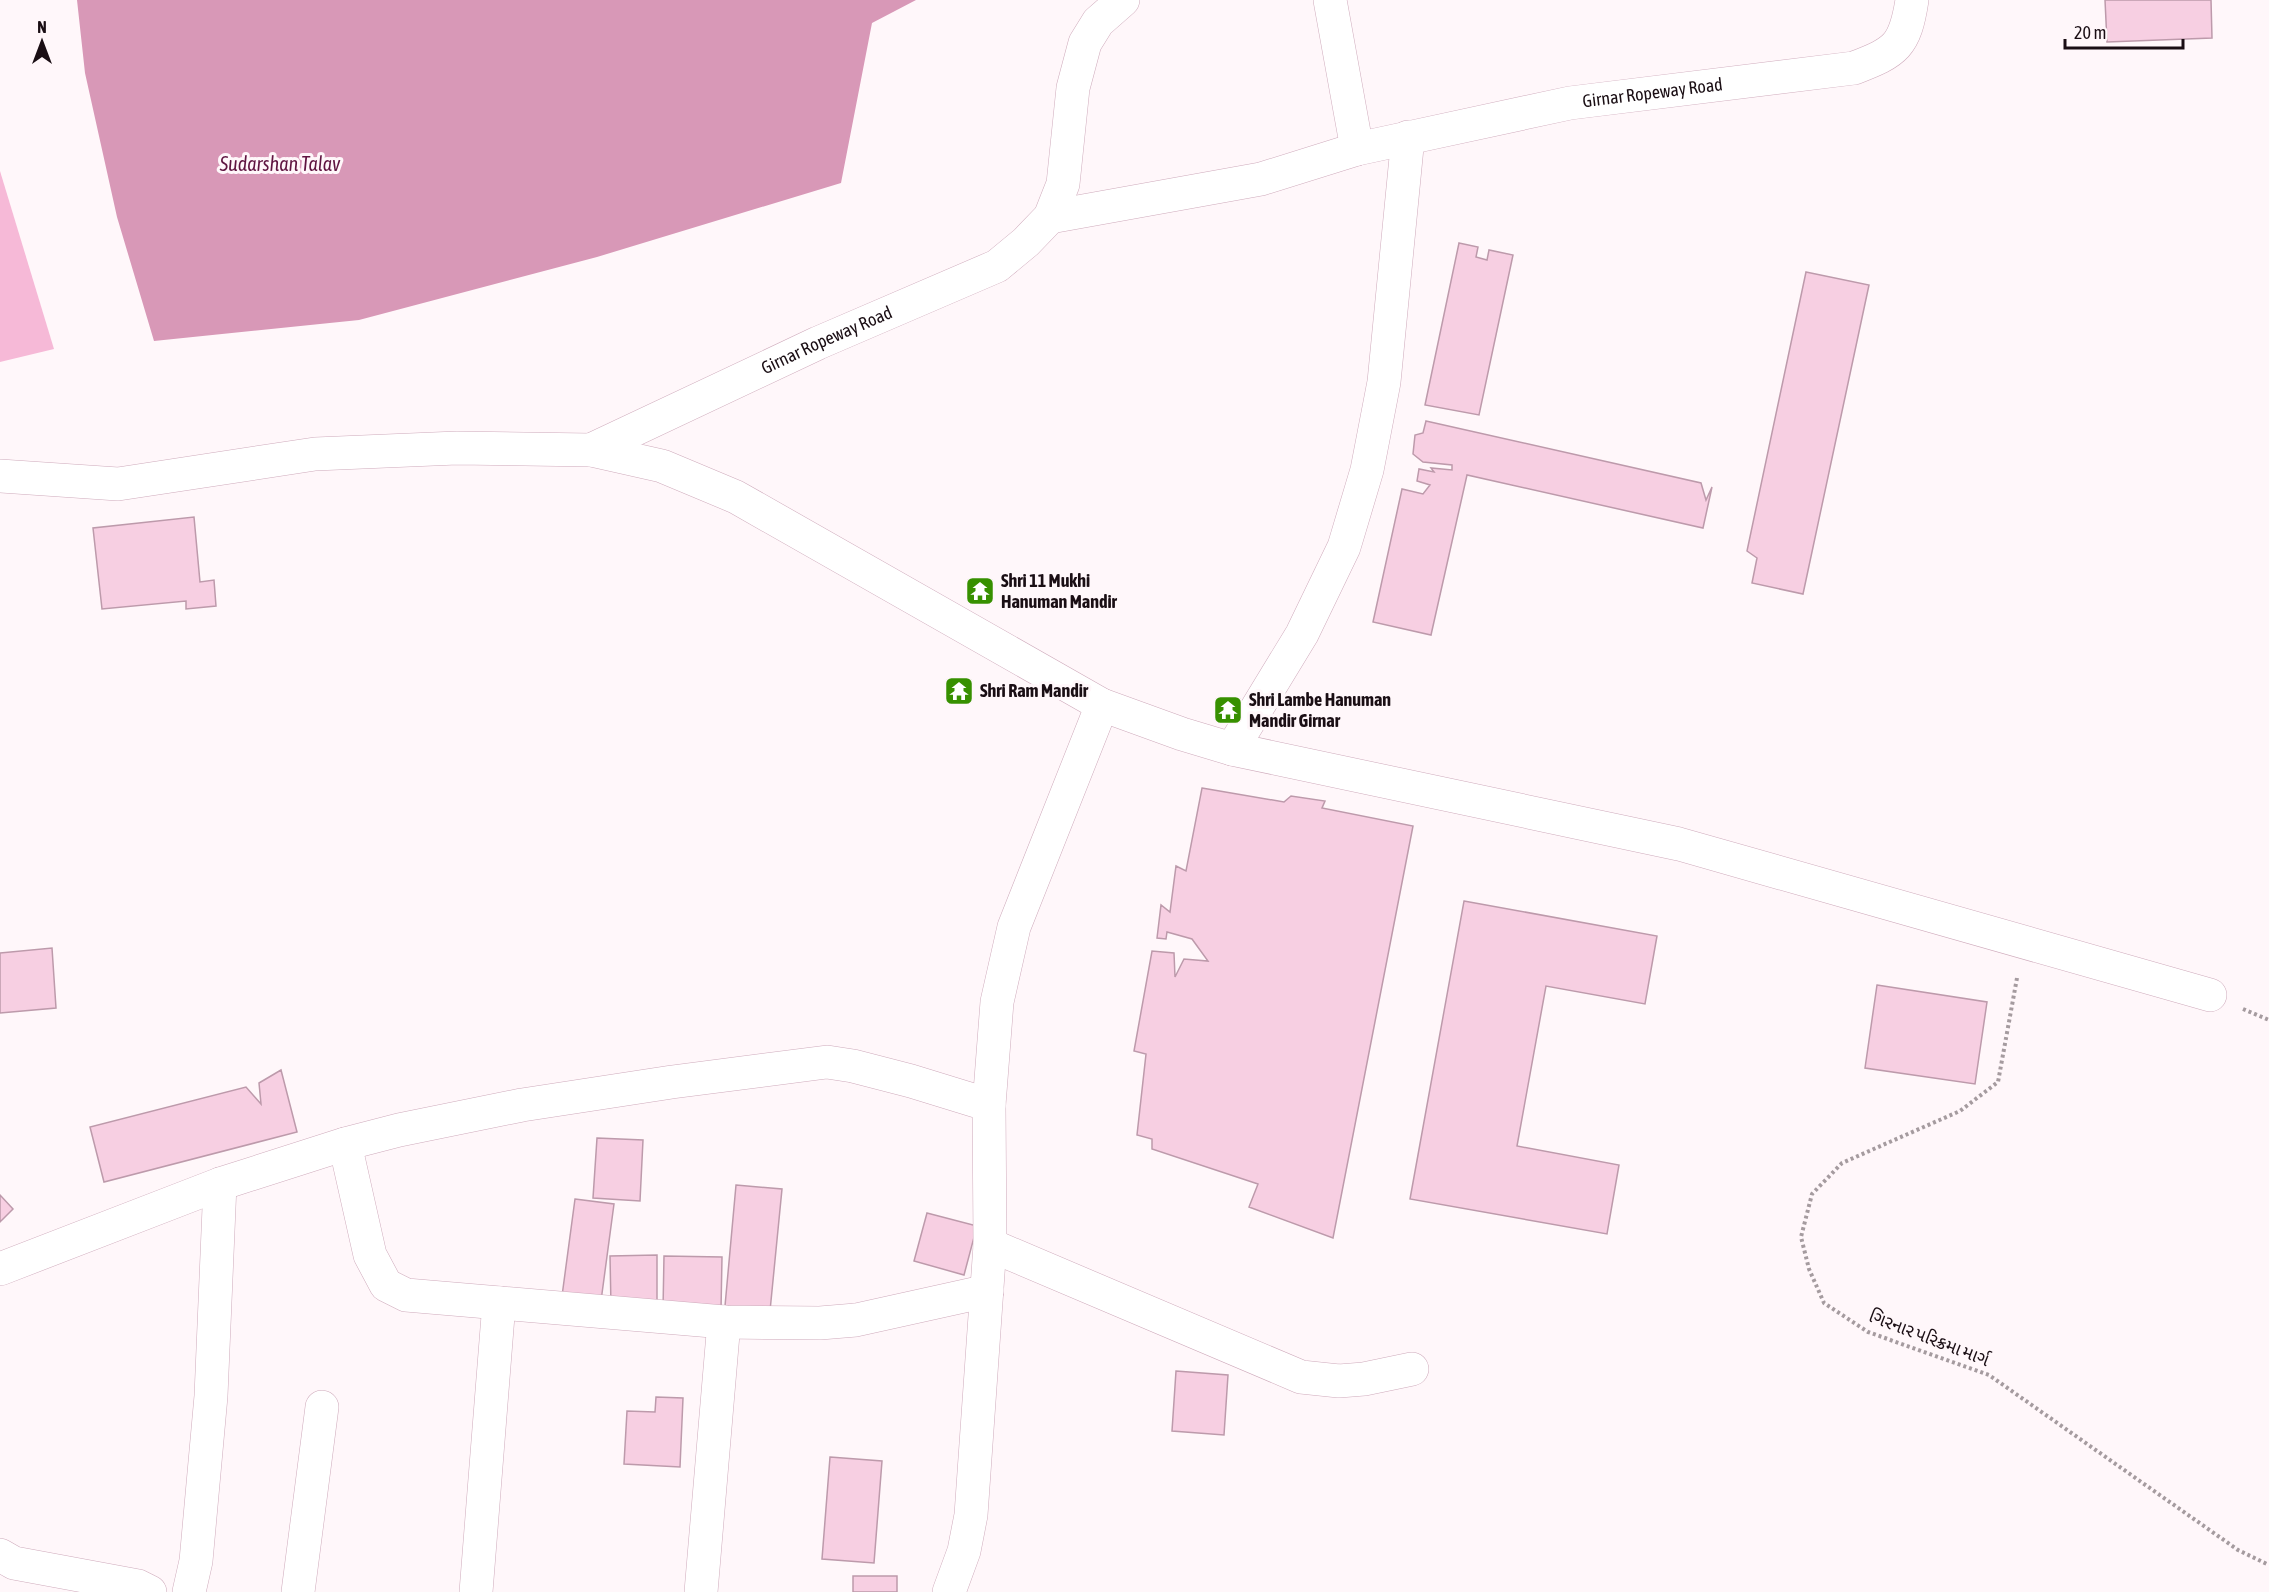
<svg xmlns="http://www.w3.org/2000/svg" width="2269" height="1592" viewBox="0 0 2269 1592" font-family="'Asap Condensed','Noto Sans Gujarati',sans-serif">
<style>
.green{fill:#f6b9d7}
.water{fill:#d898b7}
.building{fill:#f7cfe2;stroke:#bd9aab;stroke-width:1.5}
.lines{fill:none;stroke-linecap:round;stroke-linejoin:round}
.street-casing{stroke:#cfabbc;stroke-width:34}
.secondary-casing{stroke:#cfabbc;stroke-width:34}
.path{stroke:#a59b9f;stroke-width:4;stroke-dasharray:3 3;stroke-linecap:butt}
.street{stroke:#fff;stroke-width:33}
.secondary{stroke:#fff;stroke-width:33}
.labels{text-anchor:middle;stroke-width:6;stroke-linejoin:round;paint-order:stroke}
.street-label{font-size:18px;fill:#1a0e14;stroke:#fff7fa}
.poi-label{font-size:18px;font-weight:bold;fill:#1a0e14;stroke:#fff7fa;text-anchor:start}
.water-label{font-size:20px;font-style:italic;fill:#5f1441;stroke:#fff7fa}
</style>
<rect width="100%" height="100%" fill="#fff7fa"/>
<path class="green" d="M0,171L54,349L0,362Z"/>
<path class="water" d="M77,0H916L872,23L841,183L597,257L359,320L154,341L117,217L85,73Z"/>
<path class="building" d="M2105,0H2211L2212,38L2107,42Z
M1459,243L1478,247L1476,257L1487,260L1489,250L1513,255L1479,415L1425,405Z
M1806,272L1869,285L1803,594L1752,583L1757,558L1747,551Z
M1426,421L1701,483L1706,500L1712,487L1703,528L1467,475L1431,635L1373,622L1402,489L1423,494L1430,485L1417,481L1419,469L1434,472L1431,468L1452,470V465L1423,462L1413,454L1415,435L1423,433Z
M194,517L200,582L214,580L216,606L186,609V601L102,609L93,528Z
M1202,788L1284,802L1291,796L1325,801L1322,808L1413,826L1333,1238L1249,1207L1258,1184L1152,1149V1139L1137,1135L1146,1054L1134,1051L1152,951L1174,953L1175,977L1184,959L1208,961L1192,939L1167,932L1166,939L1157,938L1161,905L1170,912L1176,866L1186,871Z
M1464,901L1657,936L1645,1004L1546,986L1517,1146L1619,1165L1607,1234L1410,1199Z
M52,948L56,1008L0,1013V953Z
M1877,985L1987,1002L1975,1084L1865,1068Z
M281,1070L297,1132L104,1182L90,1127L246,1087L261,1104L259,1083Z
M597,1138L643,1140L640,1201L593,1198Z
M736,1185L782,1189L770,1311L725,1306Z
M0,1195L13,1209L0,1222Z
M575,1199L614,1204L601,1301L562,1296Z
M927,1213L977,1226L964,1275L914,1261Z
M657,1255V1307H611L610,1256Z
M664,1256L722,1257L721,1310L663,1309Z
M1176,1371L1228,1375L1224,1435L1172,1431Z
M656,1397L683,1398L680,1467L624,1464L627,1411L655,1412Z
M830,1457L882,1461L874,1563L822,1559Z
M853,1576H897V1592H853Z"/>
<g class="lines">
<g class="street-casing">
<g id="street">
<path d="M1330,0L1357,149"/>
<path id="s1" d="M1050,217L1261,179L1357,149L1570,103L1854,68C1896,52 1905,46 1912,0"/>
<path id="s2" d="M591,450L818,343L997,266L1026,242L1050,217L1063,184L1073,88L1085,43L1098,22L1123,0"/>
<path d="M1232,749L1302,634L1344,547L1367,470L1384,382L1408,137"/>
<path d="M345,1144L370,1255L386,1285L406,1295L724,1322L820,1323L856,1320L987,1291"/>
<path d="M990,1245L1301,1377L1339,1381L1364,1379L1412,1369"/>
<path d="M0,1269L220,1184L345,1144L399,1130L522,1105L672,1082L827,1062L853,1066L911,1081L989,1105"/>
<path d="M0,1555L14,1563L138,1586L150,1592"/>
<path d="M189,1592L196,1561L211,1396L220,1184"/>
<path d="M298,1592L322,1407"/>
<path d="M476,1592L499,1303"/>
<path d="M701,1592L724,1322"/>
<path d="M949,1592L964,1551L971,1515L990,1245L989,1105L997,1002L1014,927L1102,705"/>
</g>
</g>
<g class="secondary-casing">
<path id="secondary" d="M0,476L118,484L315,454L457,448L591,450L662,466L736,497L1102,705L1182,734L1232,749L1679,844L2210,995"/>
</g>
<path class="path" d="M2017,978L1998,1082L1960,1111L1842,1163L1812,1194L1801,1237L1809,1269L1824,1303L1868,1332L1989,1375L2238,1550L2269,1565
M2243,1009L2269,1020"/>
<use href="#street" class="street"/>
<use href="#secondary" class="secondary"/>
</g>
<defs>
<g id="temple-square" transform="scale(1.5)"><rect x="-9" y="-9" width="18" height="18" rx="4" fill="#379000" stroke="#fff7fa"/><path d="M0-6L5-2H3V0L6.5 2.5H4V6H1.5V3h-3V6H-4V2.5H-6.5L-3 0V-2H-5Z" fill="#fff"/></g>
</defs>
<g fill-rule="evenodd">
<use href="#temple-square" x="980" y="591"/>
<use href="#temple-square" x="959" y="691"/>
<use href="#temple-square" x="1228" y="710"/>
</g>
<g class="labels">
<g class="street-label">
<text dy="6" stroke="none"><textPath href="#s1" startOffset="616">Girnar Ropeway Road</textPath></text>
<text dy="6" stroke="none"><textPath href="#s2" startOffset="260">Girnar Ropeway Road</textPath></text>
<text transform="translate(1929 1338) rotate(21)" y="6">ગિરનાર પરિક્રમા માર્ગ</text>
</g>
<g class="poi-label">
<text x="1001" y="587">Shri 11 Mukhi<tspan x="1001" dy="21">Hanuman Mandir</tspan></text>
<text x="980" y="697">Shri Ram Mandir</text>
<text x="1249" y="706">Shri Lambe Hanuman<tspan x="1249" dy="21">Mandir Girnar</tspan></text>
</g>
<g class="water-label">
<text x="280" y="171">Sudarshan Talav</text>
</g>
</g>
<g transform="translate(42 42)" stroke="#fff7fa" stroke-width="4.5" paint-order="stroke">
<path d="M0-4.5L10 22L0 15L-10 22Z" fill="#1a0e14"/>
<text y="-9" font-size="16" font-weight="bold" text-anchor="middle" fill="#1a0e14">N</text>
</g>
<path d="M2065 39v9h118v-9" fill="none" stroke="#1a0e14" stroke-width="3"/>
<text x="2074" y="39" font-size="18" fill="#1a0e14" stroke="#fff7fa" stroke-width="4.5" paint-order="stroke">20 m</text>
</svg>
